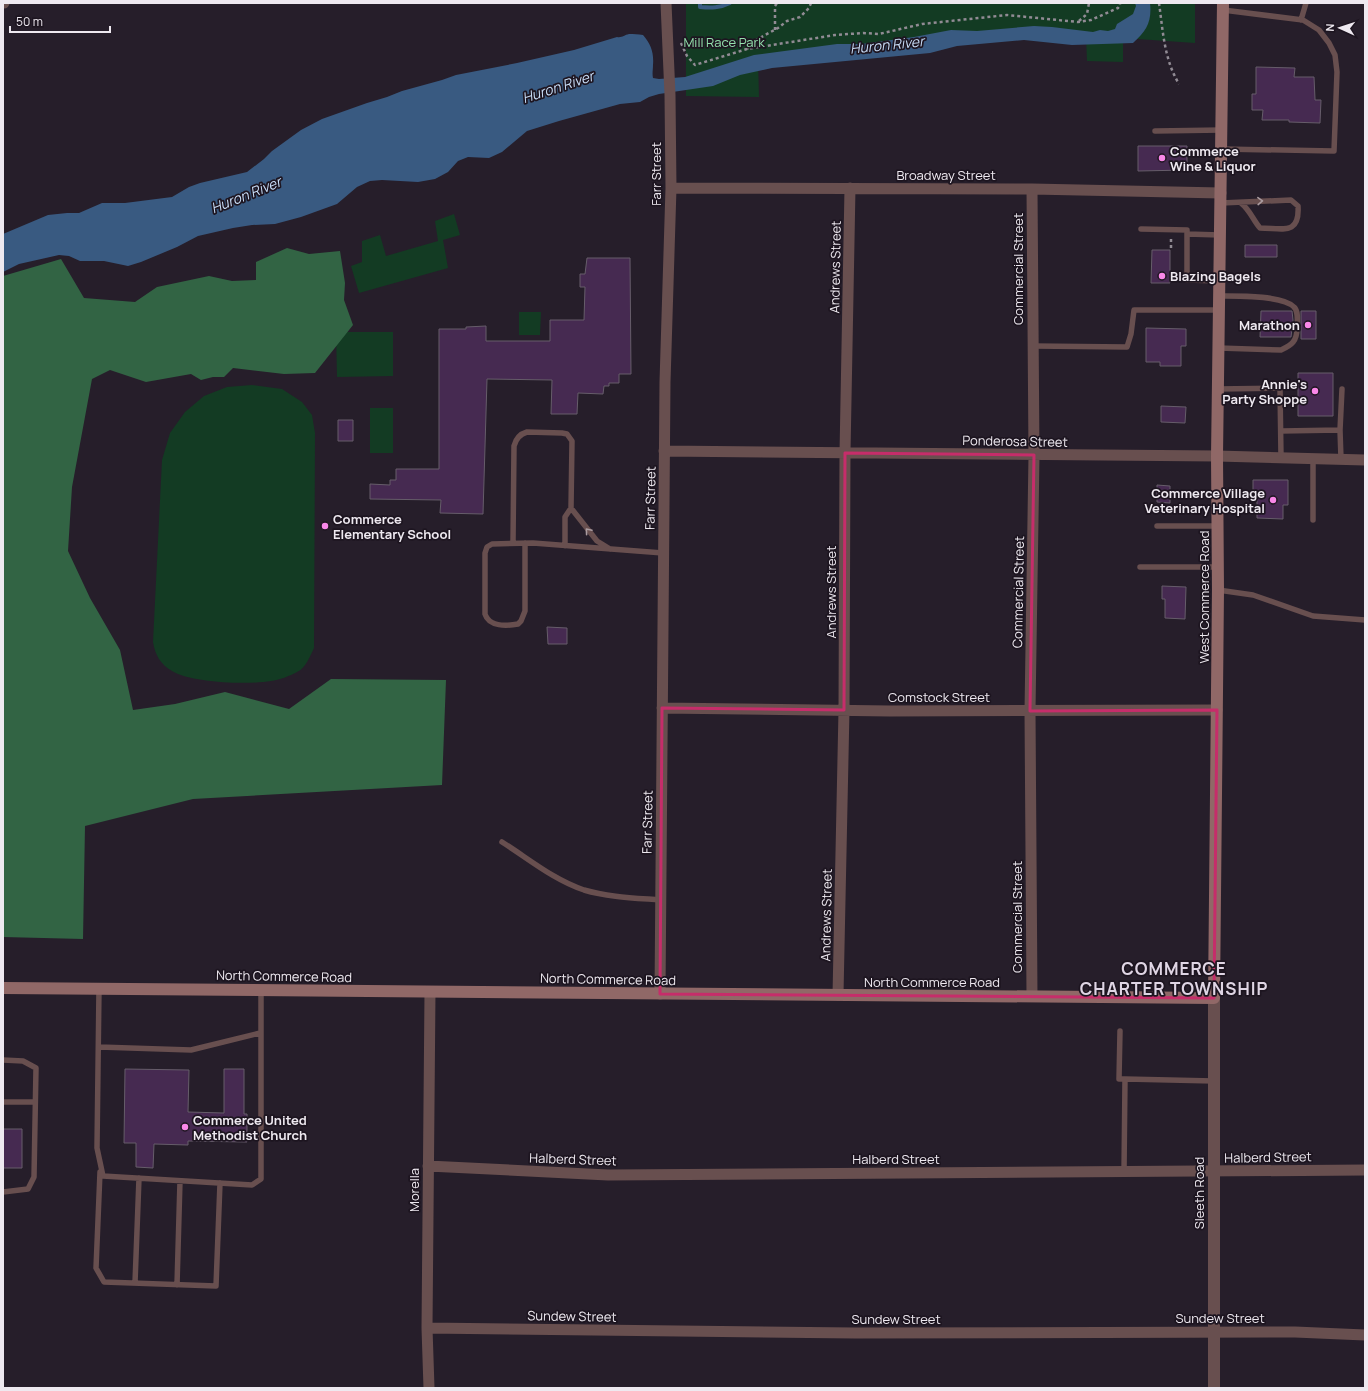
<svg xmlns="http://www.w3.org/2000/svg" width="1368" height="1391" viewBox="0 0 1368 1391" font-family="Manrope,sans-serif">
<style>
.green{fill:#133b23}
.forest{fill:#326444}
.water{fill:#395a81}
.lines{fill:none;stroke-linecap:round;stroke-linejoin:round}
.stream{stroke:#395a81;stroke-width:4}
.building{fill:#462a51;stroke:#665d6a}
.path{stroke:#918b94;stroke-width:2.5;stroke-dasharray:3 3;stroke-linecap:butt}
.service{stroke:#684f4f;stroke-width:5.5}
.minor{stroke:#684f4f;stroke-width:11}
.tertiary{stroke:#684f4f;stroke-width:12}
.secondary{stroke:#906867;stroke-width:12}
.oneway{stroke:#ab9ca0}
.marked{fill:none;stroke:#c62d6a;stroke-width:3;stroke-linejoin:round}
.poi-dot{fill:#f987e8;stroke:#1d1520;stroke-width:1.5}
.labels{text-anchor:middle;stroke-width:3.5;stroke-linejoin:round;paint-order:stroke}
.park-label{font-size:13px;fill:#93e0ac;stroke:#1d1520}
.poi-label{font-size:13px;font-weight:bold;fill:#eee9f0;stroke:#1d1520;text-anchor:start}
.street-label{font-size:13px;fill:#eee9f0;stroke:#1d1520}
.water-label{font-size:14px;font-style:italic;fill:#c9def8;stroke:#1d1520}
.district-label{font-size:17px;font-weight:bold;letter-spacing:1px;fill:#dfd5e4;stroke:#1d1520}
</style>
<rect width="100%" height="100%" fill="#261e2a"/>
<path class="green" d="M686,3H1195V43L1123,38V62L1087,61L1086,37L1031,33L758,59L759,97L686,96Z
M454,214L460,235L443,240L448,268L359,293L351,266L362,262V241L380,235L386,256L438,241L435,221Z
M519,312H541L540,335H519Z
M336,332H393V376L337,377Z
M252,385L282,389L302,402L312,415L315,433L314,648C310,656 306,668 297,672C290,676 279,680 271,681C248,685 192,683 172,671C161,665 155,655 153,642L162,460L170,433L185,412L204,396L227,387Z
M370,408H393V453H370Z"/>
<path class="forest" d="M287,248L309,254L340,251L345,283L344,300L353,325L315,373L284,374L233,368L224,377H213L201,380L191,374L146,382L110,370L92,379L72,487L68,551L90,598L120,650L133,710L175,704L225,692L289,709L331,679L446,680L442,785L193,799L85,826L83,939L3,937V276L61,259L84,298L135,302L157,287L209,276L232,281L256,280V262Z"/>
<path class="water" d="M1135,3H1150C1152,21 1147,31 1133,43L1072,45L1024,40L957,46L930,53L772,68L740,75L713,86L659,94L649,97L640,102L620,104L559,121L527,131L502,152L489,158L468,157L458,161L448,172L435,179L418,182L382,180L370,181L357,187L337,204L301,217L275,224L252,225L233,228L198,236L177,247L141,262L128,266L104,261H80L69,256L59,255L19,264L3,272V234L48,215L67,213H79L102,203H125L172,197L189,187L200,183L247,172L264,159L272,151L301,130L322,119L367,103L387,97L402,91L442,80L456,75L517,63L574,50L617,37C622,38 624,35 629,34C634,34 638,34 643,35C651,44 654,53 653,65C653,70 652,73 653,78L659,79L685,77L754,55L837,44H862L914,37L951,30L977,31L1034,26L1052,27L1093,32L1100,30L1108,31L1115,29L1117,24L1133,14L1136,6Z"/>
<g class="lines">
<path class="stream" d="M700,3V7C711,8 720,8 730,3"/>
</g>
<path class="building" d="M1256,67L1295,68L1294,77H1314L1315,99V100H1321L1320,123L1289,122V120H1262L1263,110H1252V94H1256Z
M1138,146H1187V170L1138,171Z
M1245,245H1277V257H1245Z
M1152,250H1170V283H1151Z
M587,258H630L631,374H619V383H609V386H604L603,394L578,393L577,414H551L552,380L487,379L483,514L440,513L441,500L370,499V484L390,485V480H396V469H439V329H466V327L486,326V341H550V320H584L585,287H580V274H585Z
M1261,311H1292L1293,320L1291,337H1260Z
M1301,311H1316V339H1301Z
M1146,328L1186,329V346H1181V366H1160V362H1146Z
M1298,373H1333V416H1298Z
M1161,406L1186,407L1185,423L1161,422Z
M338,420H353V441H338Z
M1253,480H1288V505H1283V519L1257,518V495H1253Z
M1157,485L1170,486V503L1157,502Z
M1162,586L1186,587L1185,619L1165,618V599H1162Z
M547,627L567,628V644H548Z
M125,1069L189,1070L188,1112L224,1113V1069H244V1114H247V1142L188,1141V1145L154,1144L153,1168L136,1167V1143H124Z
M3,1129H22V1168H3Z"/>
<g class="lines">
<path class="path" d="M811,3L809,8L800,17L787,21L778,28L756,40L747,49L835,35L863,33L879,34L922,24L1007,15L1078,22L1091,20L1118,8L1120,5V3
M1159,3C1163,31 1164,59 1179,84
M1079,21L1087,14L1089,3
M775,30V6L777,3
M681,43L687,56L695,65L747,49
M1171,239V250"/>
<path class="service" d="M1301,20L1306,3
M1155,131L1222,130
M1222,149L1334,151L1337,72L1335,55L1329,43L1319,30L1303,20L1223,10
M1221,203L1291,200L1298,206C1300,236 1282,228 1260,228C1253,220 1250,210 1241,203
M1141,229L1187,230V280L1220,281
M1187,234L1220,235
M1033,346L1127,347L1131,334L1134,310H1219
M1219,348L1281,350C1292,345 1297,341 1297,328C1297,322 1299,312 1294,307C1283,295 1237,296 1220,296
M1218,389L1280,388L1281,457
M1340,430L1342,389
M1281,431L1340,430L1341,459
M1313,458V520
M571,508L597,541L610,549
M1157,526H1218
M513,543L514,446C516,438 520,434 527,432L562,433L567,434L572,441L571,508L565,517V546
M525,543V611L521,621L518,624C507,626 489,627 485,614V553L487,547L492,544L533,543L663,553
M1140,567H1218
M1218,590L1253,595L1313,616L1365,620
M502,842C529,859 554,880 584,890C608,897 635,898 660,900
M99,989L97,1148L103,1176L252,1185L261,1179V990
M1120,1031L1119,1079H1125
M99,1047L191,1050L260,1033
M3,1060L23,1061L36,1068L34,1177L28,1189L3,1192
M3,1102H35
M100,1172L96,1268L104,1282L216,1286L220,1183
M1124,1172L1125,1079L1214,1081
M135,1283L139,1178
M177,1285L180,1181"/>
<path class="minor" d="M3,3H4
M671,188L1032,189L1221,193
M664,451L1217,456L1365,460
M662,708L890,711L1217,710
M660,994L665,382L671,188L670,95L666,3
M838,995L844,710L845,453L850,188
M1032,996L1030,711L1034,455L1032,189
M428,1166L608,1175L1365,1170
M427,1328L855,1333L1295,1332L1365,1335
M429,1388L427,1328L430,992"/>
<path class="tertiary" d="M1214,1388V998"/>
<path class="secondary" d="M3,988L1214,998L1218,590L1217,456L1223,3"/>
</g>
<defs><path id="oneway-chevron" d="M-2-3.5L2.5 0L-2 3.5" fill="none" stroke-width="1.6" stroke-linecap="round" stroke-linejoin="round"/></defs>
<g class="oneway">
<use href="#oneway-chevron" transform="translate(1260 201) rotate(-2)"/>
<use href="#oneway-chevron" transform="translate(588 531) rotate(-130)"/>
</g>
<path class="marked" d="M845,453L1034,455L1030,711L1217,710L1214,998L660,994L662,708L844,710Z"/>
<g class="poi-dot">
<circle cx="1162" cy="158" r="4"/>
<circle cx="1162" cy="276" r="4"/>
<circle cx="1308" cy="325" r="4"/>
<circle cx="1315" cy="391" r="4"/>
<circle cx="1273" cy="500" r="4"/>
<circle cx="325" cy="526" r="4"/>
<circle cx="185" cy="1127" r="4"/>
</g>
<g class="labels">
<g class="park-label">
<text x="724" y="47">Mill Race Park</text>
</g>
<g class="poi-label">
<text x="1170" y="156">Commerce<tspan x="1170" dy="15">Wine &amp; Liquor</tspan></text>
<text x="1170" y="281">Blazing Bagels</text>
<text x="1300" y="330" text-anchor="end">Marathon</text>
<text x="1307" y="389" text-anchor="end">Annie's<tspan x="1307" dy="15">Party Shoppe</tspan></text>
<text x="1265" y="498" text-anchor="end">Commerce Village<tspan x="1265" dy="15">Veterinary Hospital</tspan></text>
<text x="333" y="524">Commerce<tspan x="333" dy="15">Elementary School</tspan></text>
<text x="193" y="1125">Commerce United<tspan x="193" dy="15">Methodist Church</tspan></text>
</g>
<g class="street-label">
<text transform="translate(656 174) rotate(-90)" y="5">Farr Street</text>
<text x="946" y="180">Broadway Street</text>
<text transform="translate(835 267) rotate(-89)" y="5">Andrews Street</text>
<text transform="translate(1018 269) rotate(-90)" y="5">Commercial Street</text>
<text transform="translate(1015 441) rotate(1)" y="5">Ponderosa Street</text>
<text transform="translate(650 498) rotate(-89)" y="5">Farr Street</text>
<text transform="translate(831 592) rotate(-90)" y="5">Andrews Street</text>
<text transform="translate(1018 592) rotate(-89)" y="5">Commercial Street</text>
<text transform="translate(1204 597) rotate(-90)" y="5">West Commerce Road</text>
<text x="939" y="702">Comstock Street</text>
<text transform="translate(647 822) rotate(-89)" y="5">Farr Street</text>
<text transform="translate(826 915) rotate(-89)" y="5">Andrews Street</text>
<text transform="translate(1017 917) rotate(-90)" y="5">Commercial Street</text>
<text transform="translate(284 976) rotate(1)" y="5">North Commerce Road</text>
<text transform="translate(608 979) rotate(1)" y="5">North Commerce Road</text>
<text x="932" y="987">North Commerce Road</text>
<text transform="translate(1268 1157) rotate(-1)" y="5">Halberd Street</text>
<text transform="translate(573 1159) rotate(2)" y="5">Halberd Street</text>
<text x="896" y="1164">Halberd Street</text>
<text transform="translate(414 1190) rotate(-90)" y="5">Morella</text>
<text transform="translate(1199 1193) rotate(-90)" y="5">Sleeth Road</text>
<text transform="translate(572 1316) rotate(1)" y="5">Sundew Street</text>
<text x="1220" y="1323">Sundew Street</text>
<text x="896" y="1324">Sundew Street</text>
</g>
<g class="water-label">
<text transform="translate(887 45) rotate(-6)" y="5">Huron River</text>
<text transform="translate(558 87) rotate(-18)" y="5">Huron River</text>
<text transform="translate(246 195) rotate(-22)" y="5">Huron River</text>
</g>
<g class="district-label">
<text x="1174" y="975">COMMERCE<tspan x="1174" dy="20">CHARTER TOWNSHIP</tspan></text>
</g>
</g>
<rect width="1368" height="1391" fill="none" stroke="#eee9f0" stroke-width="8"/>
<g transform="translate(1340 28) rotate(273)" stroke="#1d1520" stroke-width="3" paint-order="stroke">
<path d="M0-3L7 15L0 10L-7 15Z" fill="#eee9f0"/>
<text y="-6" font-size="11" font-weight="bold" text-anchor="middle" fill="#eee9f0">N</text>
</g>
<path d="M10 26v6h100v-6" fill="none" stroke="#eee9f0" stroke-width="2"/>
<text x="16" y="26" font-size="12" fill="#eee9f0" stroke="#1d1520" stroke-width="3" paint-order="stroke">50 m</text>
</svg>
